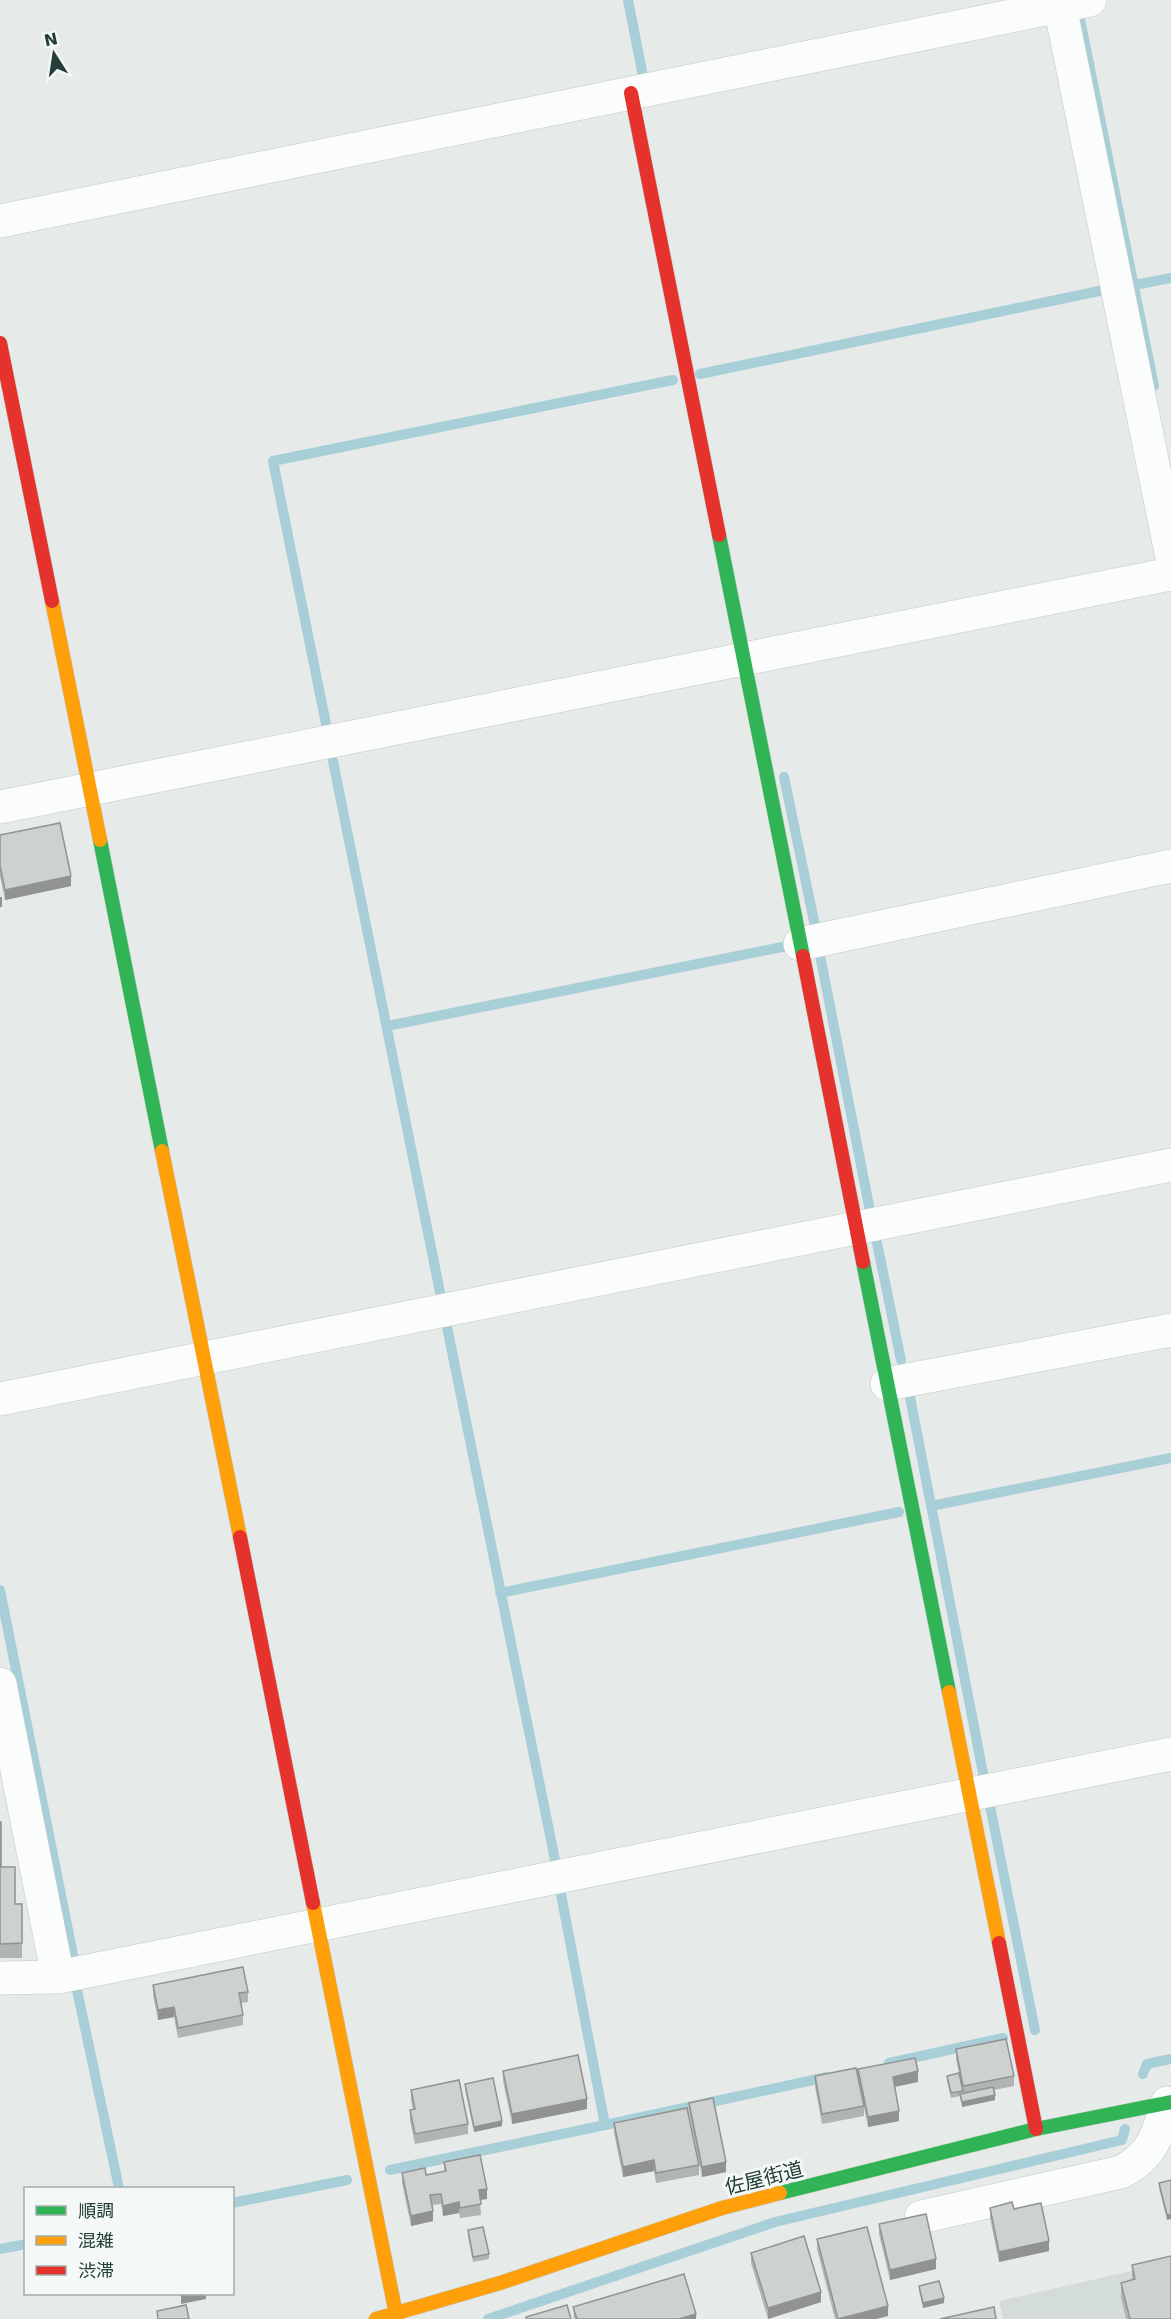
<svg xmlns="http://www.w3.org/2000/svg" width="1171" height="2319" viewBox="0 0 1171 2319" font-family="'DejaVu Sans','Noto Sans JP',sans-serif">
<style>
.built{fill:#d4dcd9}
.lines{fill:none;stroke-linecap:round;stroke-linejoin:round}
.stream{stroke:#a8ced8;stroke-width:10}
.street-casing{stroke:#c3c8c6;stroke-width:34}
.fast-casing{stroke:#c1c9c6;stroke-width:15}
.slow-casing{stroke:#c1c9c6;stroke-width:15}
.jam-casing{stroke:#c1c9c6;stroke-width:15}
.street{stroke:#fbfcfc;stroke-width:33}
.fast{stroke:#30b455;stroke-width:14}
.slow{stroke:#ff9f0a;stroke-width:14}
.jam{stroke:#e5322d;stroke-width:14}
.wall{fill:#b0b5b3}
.shaded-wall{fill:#909392}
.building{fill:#cdd2d0;stroke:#909392;stroke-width:1.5}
.labels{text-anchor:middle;stroke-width:6;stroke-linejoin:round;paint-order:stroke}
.street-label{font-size:20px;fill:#233e39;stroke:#f4f9f7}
</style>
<rect width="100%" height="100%" fill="#e6ebe9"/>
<path class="built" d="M1171,2262V2319H1003L999,2301Z"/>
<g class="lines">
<path class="stream" d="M628,0L643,76
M1080,19L1154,386
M1130,286L1171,278
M700,374L1104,290
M326,724L273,461L673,380
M333,761L441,1297
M784,777L815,926
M820,955L870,1211
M387,1026L787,946
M876,1238L901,1360
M446,1322L555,1860
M910,1397L984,1778
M931,1506L1171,1458
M0,1590L73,1955
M500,1593L899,1512
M990,1806L1035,2030
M77,1990L119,2188
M889,2063L1003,2038
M1143,2074L1147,2064L1171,2059
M605,2125L827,2077
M390,2170L605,2125L560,1889
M232,2203L347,2180
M0,2249L26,2244
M488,2319L775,2222L1122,2140L1125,2129"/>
<g class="street-casing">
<path id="street" d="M1060,6L1171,553
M0,221L1090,0
M0,807L1171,574
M800,944L1171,866
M887,1384L1171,1330
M0,1399L1171,1165
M0,1684L58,1977
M0,1978L58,1977L1171,1754
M921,2217L1121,2172C1152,2157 1158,2135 1167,2103"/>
</g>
<g class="fast-casing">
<path id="fast" d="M719,535L803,956
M100,840L162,1151
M863,1262L949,1692
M780,2193L1036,2129L1171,2102"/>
</g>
<g class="slow-casing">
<path id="slow" d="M52,601L100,840
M162,1151L240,1537
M949,1692L999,1943
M313,1903L397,2319
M376,2319L500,2283L722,2208L780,2193"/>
</g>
<g class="jam-casing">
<path id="jam" d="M631,93L719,535
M0,343L52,601
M803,956L863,1262
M240,1537L313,1903
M999,1943L1036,2129"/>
</g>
<use href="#street" class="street"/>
<use href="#fast" class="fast"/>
<use href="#slow" class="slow"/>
<use href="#jam" class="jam"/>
</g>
<path class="wall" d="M0,835L71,886L5,900L0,876Z
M0,1822L1,1867L15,1904H22V1958H0Z
M153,1985L248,1992V2002L241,2003L243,2015V2025L178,2038L174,2017L158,2020L153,1995Z
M956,2049L1014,2076V2086L994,2090L995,2100L962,2107L960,2096L951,2098L947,2081V2076L959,2073L956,2059Z
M858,2069L918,2082L895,2087L899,2121L868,2127L864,2108V2116L822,2124L815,2087V2076L858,2077Z
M503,2071L587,2109L512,2124L503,2081Z
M465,2084L502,2126L474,2132L465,2089Z
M411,2090L468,2124V2134L415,2144L410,2120V2110H413L411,2100Z
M689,2103L726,2172L702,2177L689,2113Z
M614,2123L699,2165V2175L656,2183L654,2171L623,2177L614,2133Z
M444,2162L487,2199L480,2200L481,2215L460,2218L459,2213L443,2216L441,2204L432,2205L433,2221L411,2226L402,2183V2173L426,2175L444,2171Z
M1171,2180L1167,2220L1159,2188V2183Z
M990,2208L1014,2209L1049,2251L999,2262L990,2218Z
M879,2224L936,2269L890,2280L879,2234Z
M468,2230L489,2254V2259L473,2262L468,2236Z
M817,2239L888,2316L876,2319H835L817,2249Z
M751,2253L821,2302L768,2319L751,2263Z
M1132,2265L1171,2319H1126L1121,2297V2283L1132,2280Z
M919,2286L944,2303L923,2308L919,2291Z
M573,2307L696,2319H574Z"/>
<path class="shaded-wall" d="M71,876V886L5,900V890Z
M0,897H2V907H0Z
M174,2007V2017L158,2020V2010Z
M918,2071V2082L893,2087V2077Z
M995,2095V2100L962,2107V2102Z
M587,2099V2109L512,2124V2114Z
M899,2111V2121L868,2127V2117Z
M502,2121V2126L474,2132V2127Z
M654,2160V2171L623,2177V2167Z
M726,2162V2172L702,2177V2167Z
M487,2189V2199L479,2200V2190Z
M459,2202V2213L443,2216V2206Z
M433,2211V2221L411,2226V2216Z
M1171,2214V2219L1167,2220V2215Z
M1049,2241V2251L999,2262V2252Z
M936,2259V2269L890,2280V2270Z
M821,2292V2302L768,2319V2308Z
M181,2294H206V2299L181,2304Z
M944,2298V2303L923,2308V2303Z
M888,2306V2316L876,2319H838Z
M696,2314V2319H679Z"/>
<path class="building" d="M60,823L71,876L5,890L0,866V835Z
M0,1822H1V1867H15V1904H22V1943L0,1944Z
M243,1967L248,1992L239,1993L243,2015L178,2028L174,2007L158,2010L153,1985Z
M1006,2039L1014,2076L963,2086L956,2049Z
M578,2055L587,2099L512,2114L503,2071Z
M915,2058L918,2071L893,2077L899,2111L868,2117L858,2069Z
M856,2068L864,2106L822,2114L815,2076Z
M959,2073L963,2091L951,2093L947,2076Z
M493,2078L502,2121L474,2127L465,2084Z
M459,2080L468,2124L415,2134L410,2110L415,2109L411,2090Z
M993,2087L995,2095L962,2102L960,2094Z
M713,2098L726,2162L702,2167L689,2103Z
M687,2108L699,2165L656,2173L654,2160L623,2167L614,2123Z
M480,2155L487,2189L479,2190L481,2204L460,2208L459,2202L443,2206L441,2194L430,2195L433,2211L411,2216L402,2173L425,2168L426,2175L446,2171L444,2162Z
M1171,2180V2214L1167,2215L1159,2183Z
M1012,2202L1014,2209L1041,2203L1049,2241L999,2252L990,2208Z
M926,2214L936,2259L890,2270L879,2224Z
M483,2227L489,2254L473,2257L468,2230Z
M867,2227L888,2306L838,2319L817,2239Z
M804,2236L821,2292L768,2308L751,2253Z
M1171,2256V2319H1130L1121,2283L1135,2279L1132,2265Z
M684,2274L696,2314L679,2319H577L573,2307Z
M939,2281L944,2298L923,2303L919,2286Z
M186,2305L189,2319H158L157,2311Z
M567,2305L571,2319H526V2317Z
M994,2307L996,2319H940Z"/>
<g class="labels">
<g class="street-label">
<text transform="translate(764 2178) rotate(-14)" y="7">佐屋街道</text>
</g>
</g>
<rect x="24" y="2187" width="210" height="108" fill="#f4f9f7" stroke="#a0aeab" stroke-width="1.5"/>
<rect x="36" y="2206" width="30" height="9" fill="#30b455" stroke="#a0aeab" stroke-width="1.5"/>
<text x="78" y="2217" font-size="18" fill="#233e39">順調</text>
<rect x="36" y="2236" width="30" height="9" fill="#ff9f0a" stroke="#a0aeab" stroke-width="1.5"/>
<text x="78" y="2247" font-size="18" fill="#233e39">混雑</text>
<rect x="36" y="2266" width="30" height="9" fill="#e5322d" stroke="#a0aeab" stroke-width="1.5"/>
<text x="78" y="2277" font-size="18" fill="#233e39">渋滞</text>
<g transform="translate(54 54) rotate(348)" stroke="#f4f9f7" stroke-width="4.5" paint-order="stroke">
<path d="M0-4.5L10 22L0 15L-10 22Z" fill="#233e39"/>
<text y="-9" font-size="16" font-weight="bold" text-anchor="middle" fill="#233e39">N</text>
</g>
</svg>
